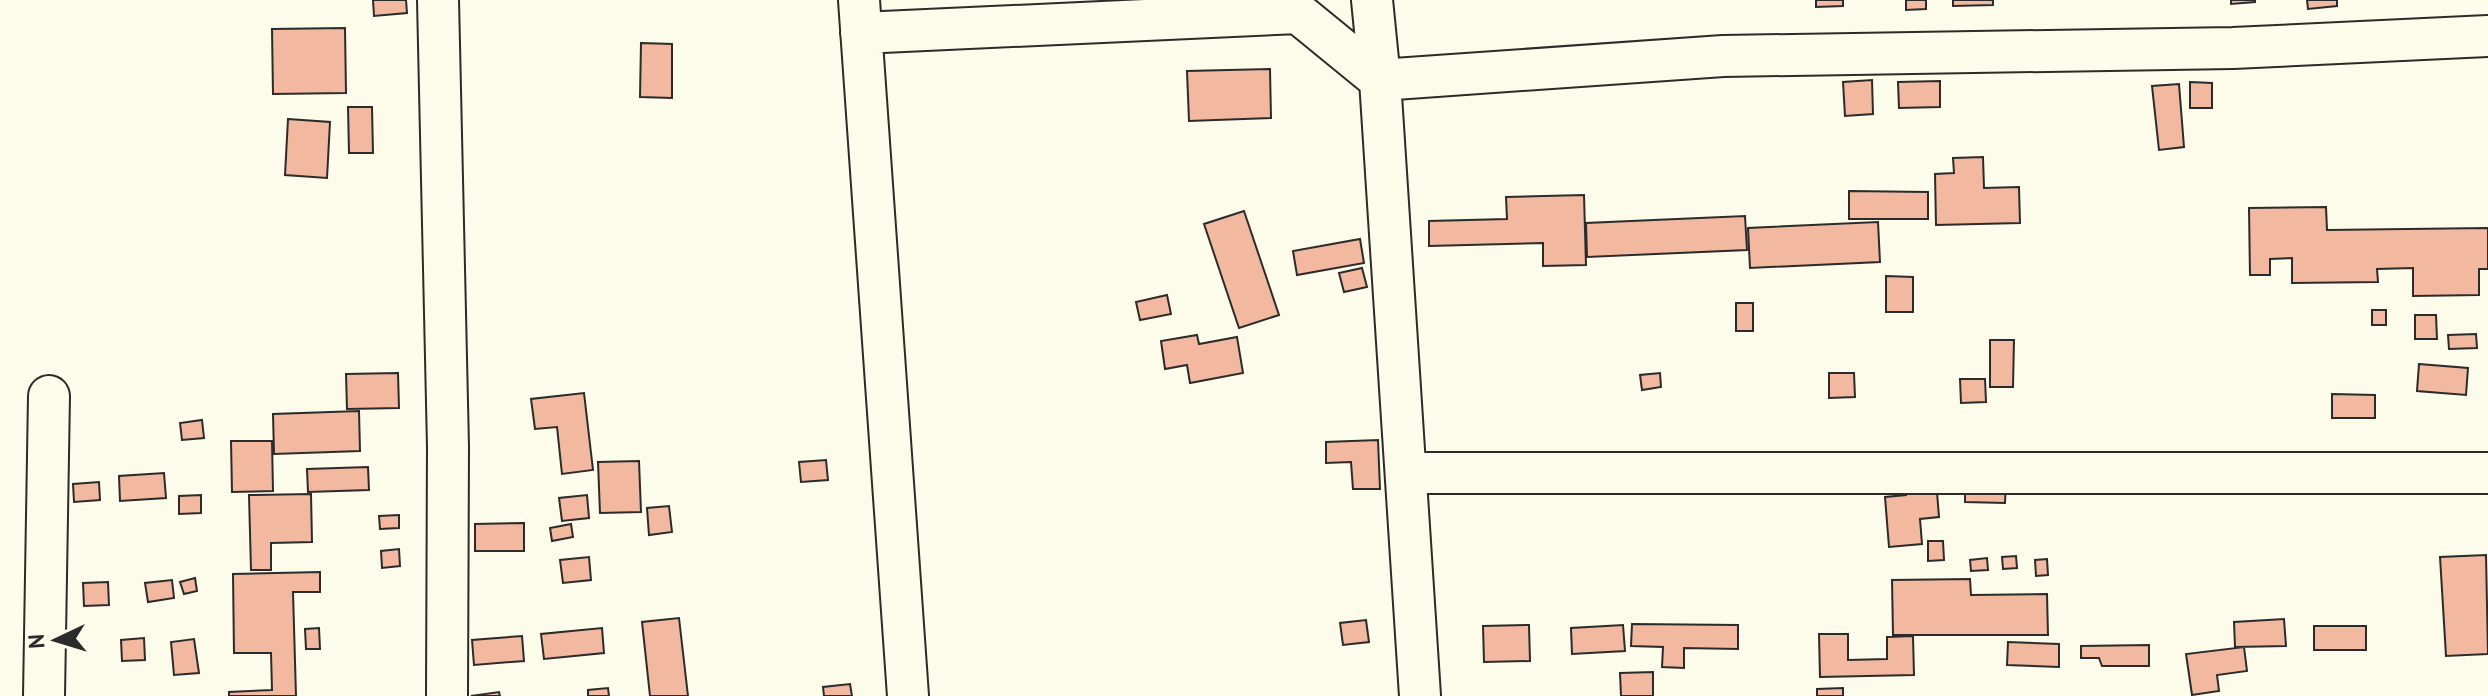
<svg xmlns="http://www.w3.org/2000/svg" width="2488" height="696" viewBox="0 0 2488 696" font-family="'PT Sans',sans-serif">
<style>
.building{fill:#f2b8a0;stroke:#2b2b2b;stroke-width:2}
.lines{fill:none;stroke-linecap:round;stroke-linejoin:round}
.minor-casing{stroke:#2b2b2b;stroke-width:44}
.minor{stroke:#fdfbea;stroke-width:40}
</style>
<rect width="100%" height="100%" fill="#fdfbea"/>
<path class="building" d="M373,0H406L407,13L374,16Z
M1816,0H1843V6L1816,7Z
M1906,0H1926V9L1906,10Z
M1953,0H1993V5L1953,6Z
M2231,0H2255V2L2231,4Z
M2307,0H2337V6L2308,9Z
M345,28L346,93L273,94L272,29Z
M641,43L672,44V98L640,97Z
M1270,69L1271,118L1189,121L1187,71Z
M1872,80L1873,114L1845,116L1843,82Z
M1940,81V107L1899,108L1898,82Z
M2190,82L2212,83V108H2190Z
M2179,84L2184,147L2159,150L2152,86Z
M348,107H372L373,153H349Z
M288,119L330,122L327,178L285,175Z
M1983,157L1984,188L2019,187L2020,223L1936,225L1935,174L1954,173L1953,158Z
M1849,191L1928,192V219H1849Z
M1584,195L1586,265L1543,266V243L1429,246V221L1507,219L1506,197Z
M2326,207L2327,230L2488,228V269H2479V295L2413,296V268L2377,269L2378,282L2292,283V258L2270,259V275H2250L2249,208Z
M1244,211L1279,315L1239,328L1204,224Z
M1745,216L1747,250L1587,257L1586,223Z
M1878,222L1880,262L1750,268L1748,228Z
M1360,239L1364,263L1297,275L1293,251Z
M1362,268L1367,287L1344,292L1339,273Z
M1886,276L1913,277V312H1886Z
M1167,295L1171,314L1140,320L1136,302Z
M1736,303H1753V331H1736Z
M2372,310H2386V325H2372Z
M2415,315H2436L2437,339H2415Z
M2476,334L2477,348L2449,349L2448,335Z
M1197,335L1199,344L1237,337L1243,373L1190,383L1187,365L1165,369L1161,341Z
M1990,340H2014L2013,387H1990Z
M2419,364L2468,368L2466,395L2417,391Z
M398,373L399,408L347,409L346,374Z
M1660,373L1661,387L1642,390L1640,375Z
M1829,373H1854L1855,397L1829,398Z
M1960,379H1985L1986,402L1961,403Z
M584,393L593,470L562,474L557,427L535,429L531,399Z
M2332,394L2375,395V418H2332Z
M359,411L360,451L274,454L273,414Z
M202,420L204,438L182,440L180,423Z
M1378,440L1380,489H1353L1351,462L1326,463V442Z
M231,441H272L273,491L232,492Z
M826,460L828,480L801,482L799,462Z
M639,461L641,512L600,513L598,462Z
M368,467L369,490L308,492L307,469Z
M164,473L166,498L120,501L119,476Z
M1965,479L2006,480L2005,503L1965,502Z
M1936,480L1939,517L1920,519L1922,544L1889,547L1885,497L1906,495L1905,482Z
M99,482L100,500L74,502L73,484Z
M311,494L312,542L271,543V570H251L249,495Z
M201,495V513L179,514V496Z
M587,495L589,518L562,521L559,498Z
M669,506L672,532L649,535L647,508Z
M399,515V528L380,529L379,516Z
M524,523V551H475V524Z
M571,524L573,537L552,541L550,528Z
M1928,541H1943L1944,560L1928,561Z
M399,549L400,566L382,568L381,551Z
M2486,555L2488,654L2446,656L2440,557Z
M2016,556L2017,568L2003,569L2002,557Z
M589,557L591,580L563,583L560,560Z
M1987,558L1988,570L1971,571L1970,560Z
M2047,559L2048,575L2036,576L2035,560Z
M320,572V592H293L296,696H229V692L272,690L271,653H234L233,574Z
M195,578L197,591L184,594L180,582Z
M1970,579L1971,595L2047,594L2048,635H1893L1892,580Z
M172,580L174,598L148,602L145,583Z
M108,582L109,605L84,606L83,583Z
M679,618L688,696H650L642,622Z
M2284,619L2286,646L2235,647L2234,622Z
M1366,620L1369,642L1343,645L1340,623Z
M1632,624L1738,625V649L1684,648V668L1662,667L1663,647L1631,646Z
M1529,625L1530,661L1484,662L1483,626Z
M1623,625L1625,651L1572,654L1571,628Z
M2314,626H2366V650H2314Z
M319,628L320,649H306L305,629Z
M602,628L604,653L544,659L541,634Z
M1819,634H1848V660L1887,659V637L1913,636L1914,675L1820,677Z
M522,636L524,661L474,665L472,640Z
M144,638L145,660L122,661L121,640Z
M194,639L199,673L174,675L171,642Z
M2008,642L2059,644V667L2007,665Z
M2149,645V666H2102L2099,658H2081V646Z
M2244,647L2247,671L2217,675L2219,691L2192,695L2186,654Z
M1653,672V696H1621L1620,673Z
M850,684L852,696H824L823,687Z
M608,688L609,696H588V690Z
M1843,688V696H1817V689Z
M499,692L500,696H471Z"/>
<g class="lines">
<g class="minor-casing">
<path id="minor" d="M438,0L448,447L447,696
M859,0L908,696
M1372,0L1380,80L1420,696
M861,33L1298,13L1380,80L1723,56L2233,48L2488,36
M1406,473H2488
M44,696L49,396"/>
</g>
<use href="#minor" class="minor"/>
</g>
<g transform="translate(56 640) rotate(266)" stroke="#fdfbea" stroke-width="6" paint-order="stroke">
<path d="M0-6L14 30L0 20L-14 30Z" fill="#2b2b2b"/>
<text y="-12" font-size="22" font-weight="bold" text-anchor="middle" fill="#2b2b2b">N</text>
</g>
</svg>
